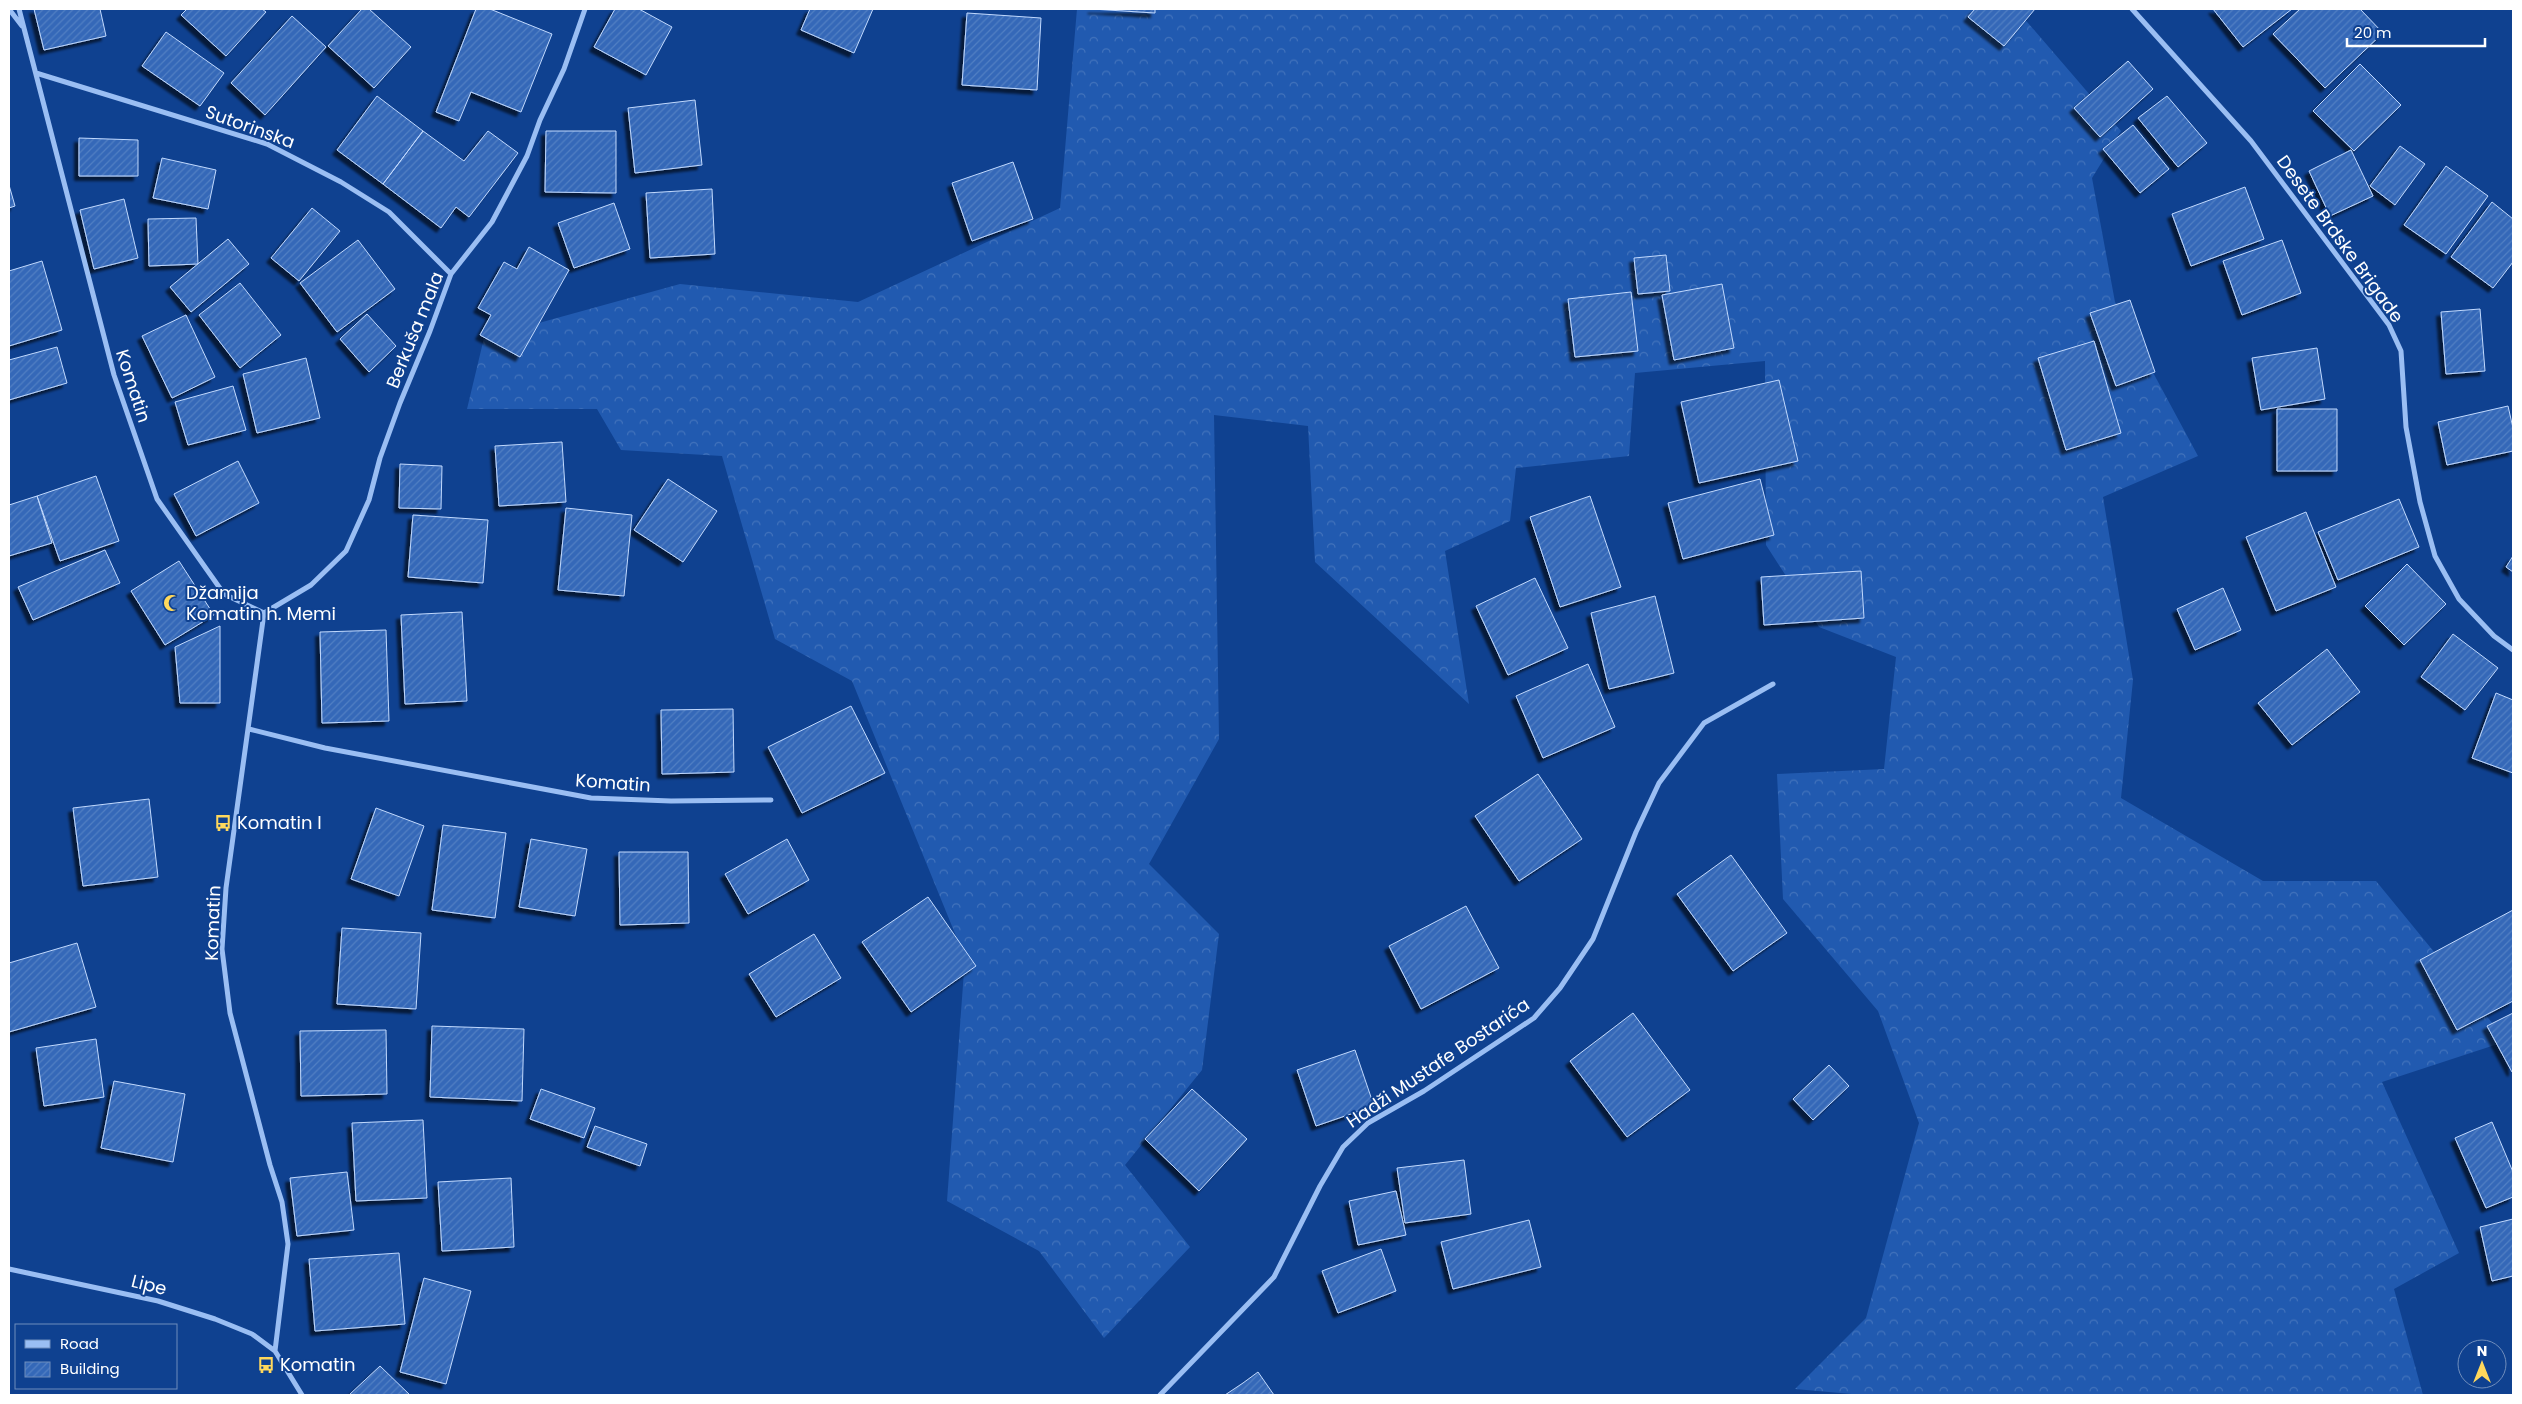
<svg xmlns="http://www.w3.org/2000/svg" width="2522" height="1404" viewBox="0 0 2522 1404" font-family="Poppins,sans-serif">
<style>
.forest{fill:url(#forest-crowns)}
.building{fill:url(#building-hatch);stroke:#c1d9fe;filter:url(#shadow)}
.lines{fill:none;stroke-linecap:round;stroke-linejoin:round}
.minor{stroke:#9abef3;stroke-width:5}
.labels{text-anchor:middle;stroke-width:4;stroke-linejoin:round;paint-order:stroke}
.street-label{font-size:18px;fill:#fff;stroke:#0f4190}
.poi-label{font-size:18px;fill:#fff;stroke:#0f4190;text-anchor:start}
</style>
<defs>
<pattern id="forest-crowns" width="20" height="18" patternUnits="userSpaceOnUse" patternTransform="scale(1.25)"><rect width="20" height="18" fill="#215ab0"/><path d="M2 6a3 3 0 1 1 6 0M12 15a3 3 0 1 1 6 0" fill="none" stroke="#4273bc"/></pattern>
<pattern id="building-hatch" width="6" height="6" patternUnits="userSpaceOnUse" patternTransform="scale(1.25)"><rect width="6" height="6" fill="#3468b8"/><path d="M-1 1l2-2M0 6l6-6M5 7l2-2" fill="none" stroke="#527fc3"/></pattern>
<filter id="shadow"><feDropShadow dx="-4.5" dy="4.5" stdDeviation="1" flood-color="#0009"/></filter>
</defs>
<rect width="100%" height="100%" fill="#0f4190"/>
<path class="forest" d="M1077,9H2016L2121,131L2092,178L2115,302L2198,456L2103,497L2133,680L2121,798L2263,881H2376L2507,1041L2382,1082L2459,1253L2394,1289L2423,1395H1863L1795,1389L1866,1318L1919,1123L1878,1011L1783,899L1777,774L1884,769L1896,657L1819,627L1766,545L1765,361L1635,373L1629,456L1516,468L1510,521L1445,551L1469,704L1315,562L1308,426L1214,415L1219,739L1149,864L1219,934L1202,1070L1125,1165L1190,1247L1104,1338L1039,1251L947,1201L965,958L852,681L775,639L722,456L621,450L597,409H467L484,338L680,284L858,302L1060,208Z"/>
<path class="building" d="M34,9H100L106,36L44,50Z
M187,9H262L266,12L226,56L181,15Z
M362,9H369L411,47L374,88L328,46Z
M476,9H490L552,34L521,112L471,92L459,121L436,112Z
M615,9H639L672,27L646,75L594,47Z
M810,9H873L854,53L801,30Z
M1092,9H1155V13Z
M1975,9H2035L2004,46L1968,17Z
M2213,9H2292L2243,47Z
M2300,9H2360L2383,33L2325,88L2273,34Z
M967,13L1041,18L1037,90L962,85Z
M292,16L326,47L265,115L231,83Z
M166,32L224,73L200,106L142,66Z
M2128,61L2153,89L2100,137L2074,108Z
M2360,64L2401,105L2354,151L2313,111Z
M377,96L423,131L383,184L337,150Z
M2167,96L2207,143L2178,167L2138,118Z
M695,100L702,165L635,173L628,108Z
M2133,125L2169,169L2140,193L2103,149Z
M423,131L464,161L488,131L518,153L469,217L456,207L441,228L383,184Z
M546,131H616V193L545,192Z
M79,138L138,140V176H79Z
M2400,146L2425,164L2395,205L2370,186Z
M2351,150L2373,196L2330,216L2309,171Z
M162,158L216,170L208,209L153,198Z
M1013,162L1033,219L972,241L952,183Z
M2446,166L2488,196L2446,254L2404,225Z
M9,185L15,206L9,208Z
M2245,187L2264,239L2191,266L2172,214Z
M712,189L715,254L650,258L646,193Z
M124,199L138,258L94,269L80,210Z
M2492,202L2513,219V262L2493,288L2451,257Z
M614,203L630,249L574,268L558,223Z
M312,208L340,231L299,281L271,258Z
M196,218L198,264L149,266L148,219Z
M228,239L249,264L191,312L170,287Z
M358,240L395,289L337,332L300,283Z
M2282,240L2301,293L2242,315L2223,261Z
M529,247L569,270L520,357L480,335L491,315L478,308L504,262L517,269Z
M1666,255L1670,291L1638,294L1634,258Z
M42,261L62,330L9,346V271Z
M240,283L281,335L240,368L199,315Z
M1722,284L1734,348L1674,360L1662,295Z
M1631,292L1638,351L1575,357L1568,299Z
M2130,300L2155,372L2116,386L2090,313Z
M2480,309L2485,371L2446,374L2441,312Z
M367,314L396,346L369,372L340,339Z
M186,315L215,377L172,398L142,336Z
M2094,341L2121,433L2066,450L2038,358Z
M57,347L67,383L9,400V360Z
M2317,348L2325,399L2261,410L2252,358Z
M306,358L320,418L257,433L243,374Z
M1779,380L1798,461L1699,483L1681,402Z
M233,386L246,430L188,445L175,402Z
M2508,406L2513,428V451L2447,465L2438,422Z
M2277,409H2337V471H2277Z
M562,442L566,502L499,506L495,446Z
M238,461L259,503L196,536L174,494Z
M400,464L442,466L441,509L399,508Z
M96,476L119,541L60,561L37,496Z
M668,479L717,511L683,562L634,530Z
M1760,479L1774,535L1683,559L1668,503Z
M37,496L52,543L9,556V505Z
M1590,496L1621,587L1560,607L1530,517Z
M2399,499L2419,547L2338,580L2318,532Z
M566,508L632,515L624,596L558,590Z
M2306,512L2336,587L2276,611L2246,537Z
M413,515L488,520L483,583L408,577Z
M105,550L120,583L33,620L18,587Z
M2513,556V572L2506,567Z
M179,561L214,615L165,645L131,591Z
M2407,564L2446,604L2404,645L2365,606Z
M1861,571L1864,618L1764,625L1761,577Z
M1535,578L1568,648L1508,675L1476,606Z
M2223,588L2241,630L2195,650L2177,609Z
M1655,596L1674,673L1609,689L1591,613Z
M462,612L467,701L405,704L401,615Z
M220,626V703H180L175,647Z
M386,630L389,721L322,723L320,632Z
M2453,634L2498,668L2465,710L2421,677Z
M2327,649L2360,692L2292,745L2258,703Z
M1588,664L1615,727L1543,758L1516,696Z
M2496,693L2513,700V773L2472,758Z
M851,706L885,773L802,813L768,747Z
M733,709L734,772L662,774L661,710Z
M1538,774L1582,839L1519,881L1475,816Z
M149,799L158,877L83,886L73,808Z
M376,808L424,826L399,896L351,879Z
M443,825L506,833L495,918L432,910Z
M531,839L587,849L575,916L519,907Z
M787,839L809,880L748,914L725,874Z
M619,852H688L689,923L620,925Z
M1731,855L1787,933L1733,971L1677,894Z
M928,897L976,966L911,1012L862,942Z
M1466,906L1499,968L1421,1009L1389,946Z
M2513,910V1001L2457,1030L2420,960Z
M342,928L421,933L416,1009L337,1004Z
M814,934L841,978L776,1017L749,974Z
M77,943L96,1007L9,1032V963Z
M1633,1013L1690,1090L1627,1137L1570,1061Z
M2513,1013V1071L2512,1072L2487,1026Z
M432,1026L524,1029L522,1101L430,1097Z
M386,1030L387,1094L301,1096L300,1031Z
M96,1039L104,1097L44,1106L36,1048Z
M1355,1050L1374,1106L1316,1126L1297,1070Z
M1829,1065L1849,1086L1813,1120L1793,1099Z
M114,1081L185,1094L173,1162L101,1148Z
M541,1089L595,1108L584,1138L530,1119Z
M1192,1089L1247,1139L1199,1191L1145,1139Z
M423,1120L427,1198L356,1201L352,1123Z
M2492,1122L2513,1172V1197L2486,1208L2455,1138Z
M595,1126L647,1144L640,1166L587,1147Z
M1464,1160L1471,1214L1405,1223L1397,1168Z
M347,1172L354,1230L297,1236L290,1178Z
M511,1178L514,1247L442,1251L438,1182Z
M1396,1191L1406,1235L1358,1245L1349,1201Z
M2513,1219V1276L2492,1281L2480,1227Z
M1529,1220L1541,1267L1453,1289L1441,1242Z
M1381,1249L1396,1291L1338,1313L1322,1271Z
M399,1253L405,1324L315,1331L309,1259Z
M424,1278L471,1291L446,1384L400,1372Z
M380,1366L410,1395H349Z
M1258,1372L1274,1395H1225L1243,1383Z"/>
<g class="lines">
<path class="minor" d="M9,9L22,26
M19,9L114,375L157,499L224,594L264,613
M2132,9L2251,141L2389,325L2401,351L2406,427L2420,502L2435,556L2459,599L2494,636L2513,650
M36,73L267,144L341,182L389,212L451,274
M264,613L226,888L222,949L230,1013L270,1165L282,1202L288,1244L275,1351
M264,613L311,585L346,551L369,500L380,458L400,403L430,331L451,274L492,222L527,156L540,120L564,69L585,9
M249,729L325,748L591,798L671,801L771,800
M9,1269L158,1301L215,1319L252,1334L275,1351L302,1395
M1160,1395L1274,1277L1320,1186L1343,1147L1368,1123L1424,1091L1534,1018L1560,988L1593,939L1636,832L1659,783L1704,723L1773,684"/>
</g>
<defs>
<g id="mosque-bare" transform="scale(1.35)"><path d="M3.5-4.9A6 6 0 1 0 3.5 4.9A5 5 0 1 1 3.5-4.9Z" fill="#ffd85c" stroke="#0f4190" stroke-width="2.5" paint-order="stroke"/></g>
<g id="bus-bare" transform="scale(1.35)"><path d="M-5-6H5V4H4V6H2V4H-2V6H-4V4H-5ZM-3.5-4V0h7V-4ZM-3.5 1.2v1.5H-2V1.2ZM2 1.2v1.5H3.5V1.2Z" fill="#ffd85c" stroke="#0f4190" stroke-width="2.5" paint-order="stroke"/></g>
</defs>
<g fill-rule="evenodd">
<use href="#mosque-bare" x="172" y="603"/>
<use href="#bus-bare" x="223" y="823"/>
<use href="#bus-bare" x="266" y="1365"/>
</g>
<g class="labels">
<g class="street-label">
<text transform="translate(250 127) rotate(20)" y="6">Sutorinska</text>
<text transform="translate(2340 239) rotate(54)" y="6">Desete Brdske Brigade</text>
<text transform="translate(415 330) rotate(-68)" y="6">Berkuša mala</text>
<text transform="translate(133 386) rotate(72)" y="6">Komatin</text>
<text transform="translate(613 783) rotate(4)" y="6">Komatin</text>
<text transform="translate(213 923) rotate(-88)" y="6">Komatin</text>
<text transform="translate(1438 1063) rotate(-34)" y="6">Hadži Mustafe Bostarića</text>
<text transform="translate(149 1285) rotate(14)" y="6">Lipe</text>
</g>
<g class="poi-label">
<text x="186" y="599">Džamija<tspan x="186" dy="21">Komatin h. Memi</tspan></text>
<text x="237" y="829">Komatin I</text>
<text x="280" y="1371">Komatin</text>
</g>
</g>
<rect width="2522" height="1404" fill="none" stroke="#ffffff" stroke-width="20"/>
<rect x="15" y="1324" width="162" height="65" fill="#0f4190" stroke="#6f8dbc"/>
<rect x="25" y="1340" width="25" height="8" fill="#9abef3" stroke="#6f8dbc"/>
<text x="60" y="1349" font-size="15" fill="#ffffff">Road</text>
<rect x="25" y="1362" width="25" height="15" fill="url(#building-hatch)" stroke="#6f8dbc"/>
<text x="60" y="1374" font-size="15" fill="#ffffff">Building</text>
<g transform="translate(2482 1364)"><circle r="24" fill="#0f4190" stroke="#6f8dbc"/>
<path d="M0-4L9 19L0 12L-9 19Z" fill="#ffd85c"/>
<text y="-8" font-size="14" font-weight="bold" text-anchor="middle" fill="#ffffff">N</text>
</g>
<path d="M2347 38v8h138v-8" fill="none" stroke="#ffffff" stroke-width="2.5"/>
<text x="2354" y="38" font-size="15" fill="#ffffff" stroke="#0f4190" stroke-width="4" paint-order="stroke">20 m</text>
</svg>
